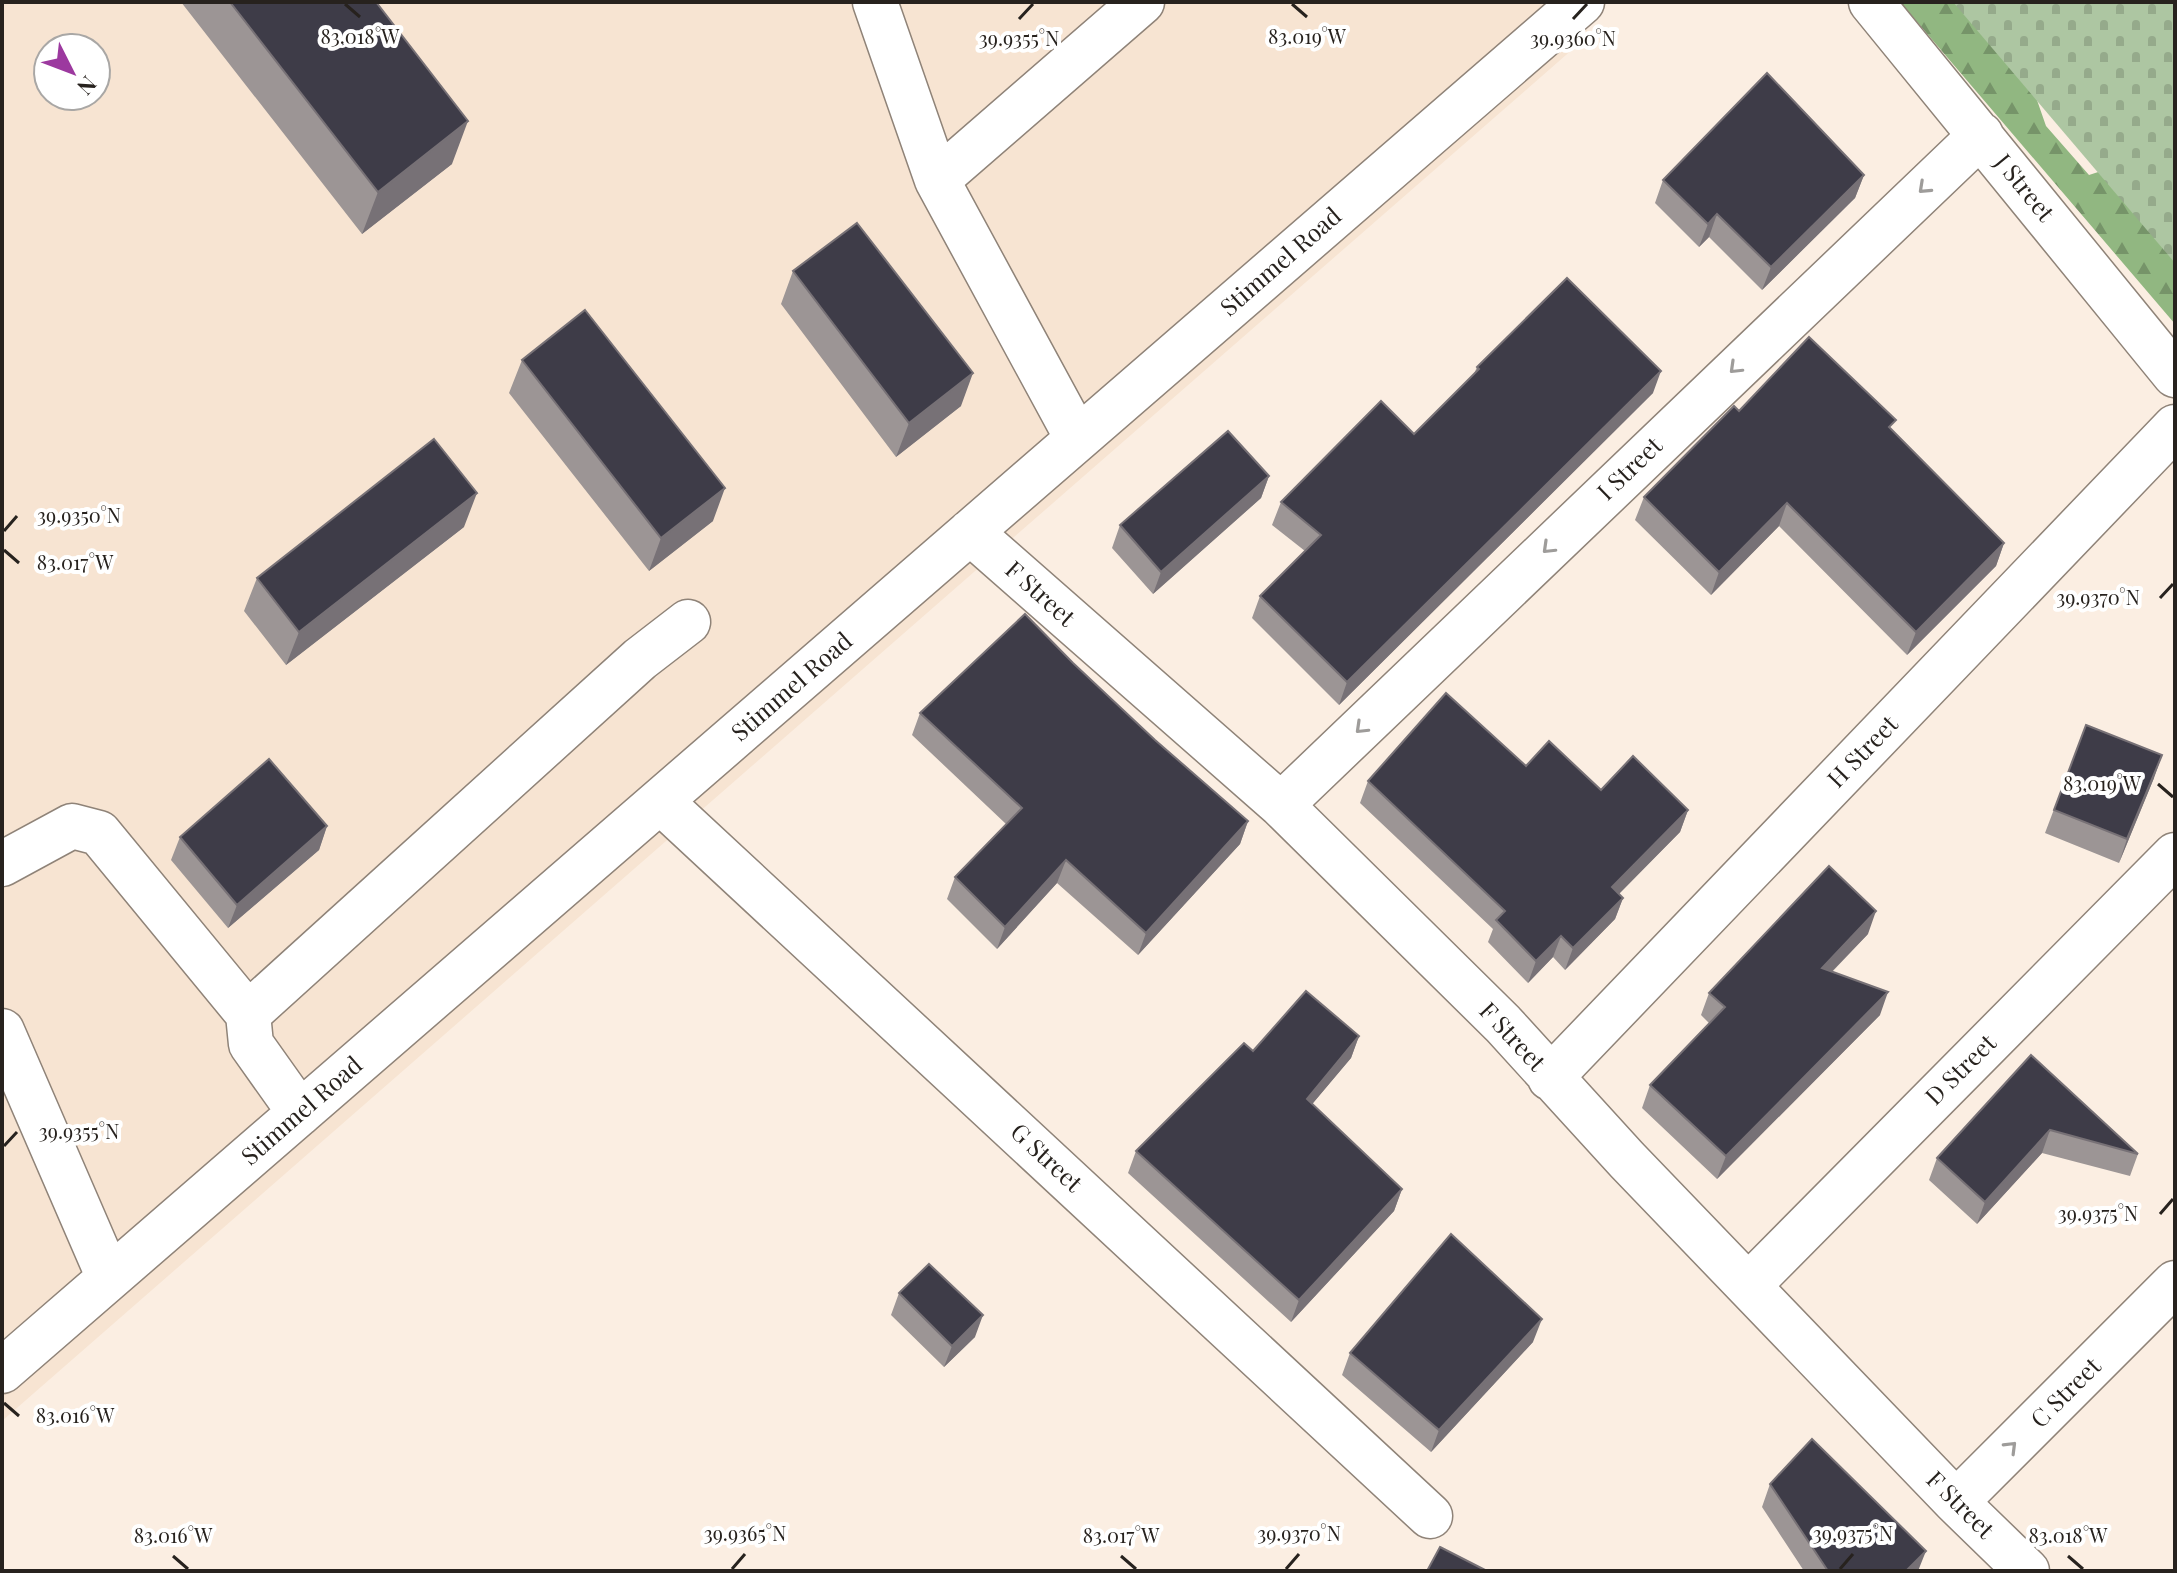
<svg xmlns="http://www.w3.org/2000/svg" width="2177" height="1573" viewBox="0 0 2177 1573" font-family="'Playfair Display',serif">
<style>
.built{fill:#f7e4d2;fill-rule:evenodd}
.forest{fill:url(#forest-firs)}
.cemetery{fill:url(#cemetery-stones)}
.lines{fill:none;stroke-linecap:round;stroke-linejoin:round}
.minor-casing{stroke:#8f8378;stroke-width:47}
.minor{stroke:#fff;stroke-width:44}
.wall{fill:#9c9595}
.shaded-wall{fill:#777176}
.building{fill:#3e3c48;stroke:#777176;stroke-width:2}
.oneway{stroke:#9e9c9a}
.ticks{fill:none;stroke:#27221e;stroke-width:3}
.labels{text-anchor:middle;stroke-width:8;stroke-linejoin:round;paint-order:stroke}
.street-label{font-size:24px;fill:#27221e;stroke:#fff}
.ticks-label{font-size:20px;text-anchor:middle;fill:#27221e;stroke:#fff;stroke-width:8;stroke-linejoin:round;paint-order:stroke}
</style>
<defs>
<pattern id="forest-firs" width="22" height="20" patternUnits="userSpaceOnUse" patternTransform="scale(2)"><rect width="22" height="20" fill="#91b781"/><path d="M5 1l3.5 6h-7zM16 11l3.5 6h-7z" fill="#769469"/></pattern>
<pattern id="cemetery-stones" width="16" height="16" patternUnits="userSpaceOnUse" patternTransform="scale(2)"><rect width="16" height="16" fill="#adc6a2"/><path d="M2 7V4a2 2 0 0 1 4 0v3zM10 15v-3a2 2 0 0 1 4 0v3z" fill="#95aa8b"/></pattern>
</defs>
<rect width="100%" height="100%" fill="#fbeee2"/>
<path class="built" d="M2,2H1564L1590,34L2,1421ZM48,48H96V96H48Z"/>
<path class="forest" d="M1900,2H2003L2046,126L2089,175L2175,147V324Z"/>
<path class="cemetery" d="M1953,2H2175V263Z"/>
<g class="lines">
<g class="minor-casing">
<path id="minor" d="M875,2L937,180
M1871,2L2175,375
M1077,438L937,180L1142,2
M970,532L1281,805L1503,1024L1627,1160L1956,1502L2027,1571
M660,801L1430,1516
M1281,805L1981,135
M2,864L72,826L99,833L248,1014
M2,1031L109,1278
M1550,1078L2175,427
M300,1113L251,1044L248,1014L640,659L688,622
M1749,1285L2175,855
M2,1371L1582,2
M1956,1502L2175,1283"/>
</g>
<use href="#minor" class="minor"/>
</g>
<path class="wall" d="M181,2H376L452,164L362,234Z
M1864,175L1855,198L1762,290L1709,237L1699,247L1655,203L1663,180Z
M793,271L961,406L896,457L781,304Z
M522,360L713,521L649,571L509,393Z
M1477,367L1653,393L1339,705L1252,618L1260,596L1305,551L1272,525L1281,502L1414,434L1474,374Z
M1739,411L1892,430L2004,543L1996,566L1907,655L1779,526L1711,595L1635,520L1644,497Z
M1269,476L1261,498L1153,594L1112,548L1120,525Z
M464,527L286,665L244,611L257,578Z
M1073,663L1155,740L1248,821L1240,844L1138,955L1057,883L997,949L947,899L955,877L1006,824L912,735L920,713Z
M2086,725L2154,778L2119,863L2045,833Z
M1526,766L1601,790L1688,810L1680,832L1619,894L1623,898L1615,919L1565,970L1553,957L1528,983L1488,942L1493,929L1360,803L1368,781Z
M327,826L319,850L228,928L171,860L180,837Z
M1868,934L1832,972L1880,1015L1717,1179L1642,1108L1650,1085L1709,1023L1701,1015L1709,993Z
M1359,1036L1351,1058L1312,1104L1402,1189L1394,1211L1291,1322L1128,1173L1136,1151L1253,1051Z
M2031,1055L2138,1154L2130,1176L2042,1153L1977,1224L1929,1180L1937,1158Z
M899,1293L975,1337L944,1367L891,1315Z
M1533,1342L1431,1452L1342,1375L1350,1353Z
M1770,1484L1918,1571H1804L1762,1507Z"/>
<path class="shaded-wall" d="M468,121L452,164L362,234L378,192Z
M1864,175L1855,198L1762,290L1771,267Z
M1717,214L1709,237L1699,247L1708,224Z
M1661,371L1653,393L1339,705L1347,682Z
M973,373L961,406L896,457L909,423Z
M1269,476L1261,498L1153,594L1161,572Z
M725,488L713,521L649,571L661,538Z
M477,493L464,527L286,665L299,632Z
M1787,503L1779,526L1711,595L1719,572Z
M2004,543L1996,566L1907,655L1916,632Z
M2162,755L2154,778L2119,863L2127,839Z
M1688,810L1680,832L1604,909L1612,887Z
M1248,821L1240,844L1138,955L1146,933Z
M327,826L319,850L228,928L237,905Z
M1066,860L1057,883L997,949L1005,927Z
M1623,898L1615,919L1565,970L1573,948Z
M1876,911L1868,934L1813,991L1822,968Z
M1561,936L1553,957L1528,983L1536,961Z
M1888,992L1880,1015L1717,1179L1726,1156Z
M1359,1036L1351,1058L1298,1121L1307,1099Z
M2050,1130L2042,1153L1977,1224L1985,1202Z
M1402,1189L1394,1211L1291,1322L1299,1300Z
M983,1315L975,1337L944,1367L952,1346Z
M1542,1319L1533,1342L1431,1452L1439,1430Z
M1926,1551L1918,1571H1906Z"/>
<path class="building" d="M230,2H376L468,121L378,192Z
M1767,73L1864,175L1771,267L1717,214L1708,224L1663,180Z
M857,223L973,373L909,423L793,271Z
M1567,278L1661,371L1347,682L1260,596L1321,535L1281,502L1381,401L1414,434L1479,369L1477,367Z
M585,310L725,488L661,538L522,360Z
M1809,337L1896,420L1889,427L2004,543L1916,632L1787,503L1719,572L1644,497L1734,406L1739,411Z
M1228,431L1269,476L1161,572L1120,525Z
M434,439L477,493L299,632L257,578Z
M1025,614L1073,663L1155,740L1248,821L1146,933L1066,860L1005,927L955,877L1022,808L920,713Z
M1446,693L1526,766L1549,741L1601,790L1633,756L1688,810L1612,887L1623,898L1573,948L1561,936L1536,961L1496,920L1505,911L1368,781Z
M2086,725L2162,755L2127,839L2054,810Z
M269,759L327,826L237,905L180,837Z
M1829,866L1876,911L1822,968L1888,992L1726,1156L1650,1085L1725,1007L1709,993Z
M1306,991L1359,1036L1307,1099L1402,1189L1299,1300L1136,1151L1244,1043L1253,1051Z
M2031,1055L2138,1154L2050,1130L1985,1202L1937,1158Z
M1451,1234L1542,1319L1439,1430L1350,1353Z
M929,1264L983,1315L952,1346L899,1293Z
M1812,1439L1926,1551L1906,1571H1828L1770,1484Z
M1440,1547L1487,1571H1427Z"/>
<defs><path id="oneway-chevron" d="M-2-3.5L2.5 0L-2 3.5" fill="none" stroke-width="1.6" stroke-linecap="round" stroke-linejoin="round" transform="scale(2)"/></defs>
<g class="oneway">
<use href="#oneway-chevron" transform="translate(1924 188) rotate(137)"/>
<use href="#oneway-chevron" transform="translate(1735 368) rotate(136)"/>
<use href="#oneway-chevron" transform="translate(1548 548) rotate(136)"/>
<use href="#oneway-chevron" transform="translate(1361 728) rotate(136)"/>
<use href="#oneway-chevron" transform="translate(2011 1447) rotate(-45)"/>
</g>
<path class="ticks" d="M345,4L360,17M1292,4L1307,17M1019,19L1033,4M1573,19L1587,4M4,531L17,516M4,550L19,563M2160,598L2173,584M2158,784L2173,797M4,1146L17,1132M2160,1214L2173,1199M4,1403L19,1416M173,1556L188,1569M1121,1556L1136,1569M2068,1556L2083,1569M732,1569L745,1554M1286,1569L1299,1554M1840,1569L1853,1554"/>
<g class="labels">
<g class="street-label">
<text transform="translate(2024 188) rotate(51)" y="8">J Street</text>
<text transform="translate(1281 262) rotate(-41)" y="8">Stimmel Road</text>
<text transform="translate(1630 469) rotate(-44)" y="8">I Street</text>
<text transform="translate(1040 594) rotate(42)" y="8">F Street</text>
<text transform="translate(792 687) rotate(-41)" y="8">Stimmel Road</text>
<text transform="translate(1863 752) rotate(-46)" y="8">H Street</text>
<text transform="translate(1512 1037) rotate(47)" y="8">F Street</text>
<text transform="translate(1961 1070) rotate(-45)" y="8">D Street</text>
<text transform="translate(302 1111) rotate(-41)" y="8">Stimmel Road</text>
<text transform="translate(1046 1158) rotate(43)" y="8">G Street</text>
<text transform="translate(2066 1393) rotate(-45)" y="8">C Street</text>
<text transform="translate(1960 1505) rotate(45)" y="8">F Street</text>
</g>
</g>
<g class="ticks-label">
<text x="360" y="44">83.018°W</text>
<text x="1307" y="44">83.019°W</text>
<text x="1019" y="46">39.9355°N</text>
<text x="1573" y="46">39.9360°N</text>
<text x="79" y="523">39.9350°N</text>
<text x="75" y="570">83.017°W</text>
<text x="2098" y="605">39.9370°N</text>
<text x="2102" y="791">83.019°W</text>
<text x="79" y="1139">39.9355°N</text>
<text x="2098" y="1221">39.9375°N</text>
<text x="75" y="1423">83.016°W</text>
<text x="745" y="1541">39.9365°N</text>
<text x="1299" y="1541">39.9370°N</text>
<text x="1853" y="1541">39.9375°N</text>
<text x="173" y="1543">83.016°W</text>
<text x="1121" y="1543">83.017°W</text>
<text x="2068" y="1543">83.018°W</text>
</g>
<rect width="2177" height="1573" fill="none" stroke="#27221e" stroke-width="8"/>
<g transform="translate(72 72) rotate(132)"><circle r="38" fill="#ffffff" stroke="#a9a7a5" stroke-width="2"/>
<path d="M0-6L14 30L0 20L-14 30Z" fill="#9c399f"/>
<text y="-12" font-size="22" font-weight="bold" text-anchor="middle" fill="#27221e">N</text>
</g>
</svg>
